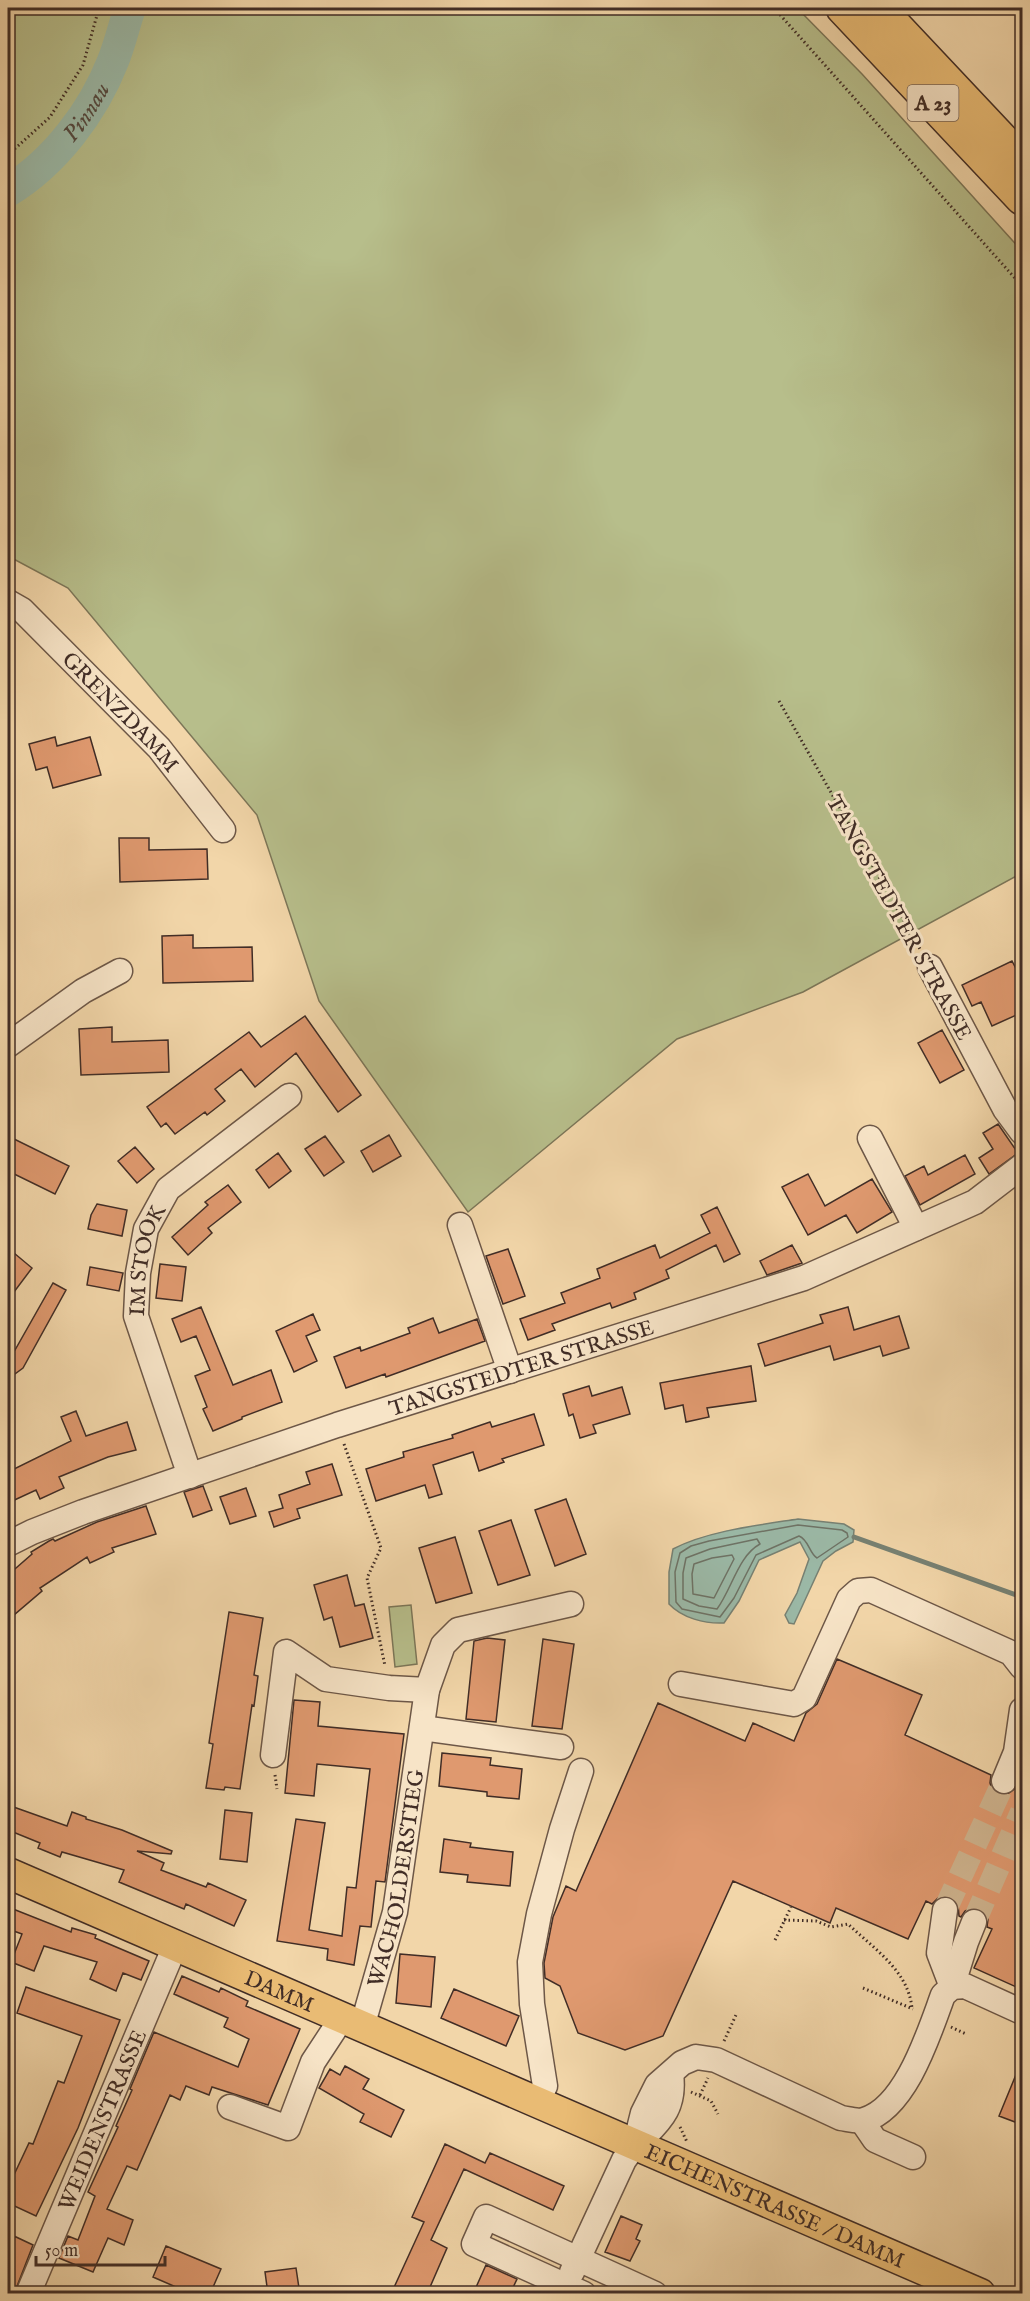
<svg xmlns="http://www.w3.org/2000/svg" width="1030" height="2301" viewBox="0 0 1030 2301" font-family="'IM FELL English',serif">
<style>
.green{fill:#b7be8b;stroke:#7c7658;stroke-width:1.5}
.water{fill:#9bb9a7;stroke:#778173;stroke-width:1.5}
.lines{fill:none;stroke-linecap:round;stroke-linejoin:round}
.shore{stroke:#6e7366;stroke-width:1.5}
.stream{stroke:#778173;stroke-width:5}
.river{stroke:#9bb9a7;stroke-width:32}
.building{fill:#df996f;stroke:#412d26;stroke-width:1.5}
.minor-tunnel{stroke:#cfb48f;stroke-width:24;stroke-dasharray:24 12;stroke-linecap:butt}
.minor-casing{stroke:#6d5747;stroke-width:27}
.major-casing{stroke:#412d26;stroke-width:33}
.highway-casing{stroke:#412d26;stroke-width:36}
.path{stroke:#412d26;stroke-width:3;stroke-dasharray:1.5 3;stroke-linecap:butt}
.minor{stroke:#f7e4c7;stroke-width:24}
.major{stroke:#e9bb74;stroke-width:30}
.highway{stroke:#e9bb74;stroke-width:33}
.labels{text-anchor:middle;stroke-width:6;stroke-linejoin:round;paint-order:stroke}
.shield{fill:#f7e4c7;stroke:#786456;stroke-width:1.5}
.shield-label{font-size:21px;font-weight:bold;fill:#412d26}
.street-label{font-size:22px;fill:#412d26;stroke:#f7e4c7}
.water-label{font-size:24px;font-style:italic;fill:#534940;stroke:#f7e4c7}
</style>
<rect width="100%" height="100%" fill="#f2d6a9"/>
<filter id="stains"><feTurbulence type="fractalNoise" baseFrequency=".00333" numOctaves="4"/><feColorMatrix values="0 0 0 0 .2 0 0 0 0 .09 0 0 0 0 .02 0 0 0 .5 -.17"/></filter>
<radialGradient id="worn" r=".72"><stop offset=".6" stop-color="#630" stop-opacity="0"/><stop offset="1" stop-color="#630" stop-opacity=".3"/></radialGradient>
<path class="green" d="M8,8H797L862,74L1022,251V626L1018,636L1022,645V873L803,992L677,1039L468,1212L319,1001L257,815L68,588L8,556Z
M411,1605L417,1664L395,1667L389,1607Z"/>
<path class="water" d="M798,1519L844,1524L854,1530L853,1542L836,1551L823,1561L794,1624L789,1623L785,1615L797,1593L809,1559L800,1542L759,1560L739,1601L724,1623C705,1624 682,1618 669,1604V1572L673,1549C707,1531 759,1525 798,1519Z"/>
<g class="lines">
<path class="shore" d="M798,1525L842,1530L847,1533L848,1537L817,1558C809,1553 809,1540 799,1536L756,1555L734,1598L720,1617L682,1609L676,1602L675,1572L680,1553L691,1546L709,1541Z
M757,1539L760,1544C738,1556 732,1589 717,1609L699,1606L683,1599V1573L686,1558L710,1549Z
M732,1555L734,1559L714,1598L693,1594L692,1574L694,1564L712,1558Z"/>
<path class="stream" d="M854,1537L1022,1597"/>
<path class="river" id="s1" d="M8,191C55,162 93,112 113,61C120,44 124,25 130,8"/>
</g>
<path class="building" d="M55,737L57,746L90,737L101,775L53,788L47,767L36,770L29,744Z
M119,838H149V850L207,849L208,879L120,882Z
M193,935V948L252,947L253,981L163,983L162,936Z
M1012,961L1023,982V1012L992,1026L981,1002L972,1006L962,985Z
M305,1016L361,1095L338,1112L296,1053L255,1087L241,1069L215,1089L225,1101L207,1115L205,1112L175,1134L166,1123L161,1127L147,1107L249,1032L261,1047Z
M112,1027V1042L168,1040L169,1072L81,1075L79,1029Z
M942,1030L964,1070L940,1083L918,1043Z
M998,1124L1018,1153L989,1174L979,1158L993,1149L983,1133Z
M389,1135L401,1156L373,1172L361,1151Z
M8,1136L69,1166L55,1194L8,1171Z
M325,1136L344,1162L324,1176L305,1149Z
M135,1147L154,1169L137,1183L118,1161Z
M278,1153L291,1171L269,1188L256,1170Z
M965,1155L975,1174L920,1205L905,1176L924,1166L928,1175Z
M808,1174L825,1206L872,1179L892,1212L857,1233L846,1215L808,1235L782,1187Z
M228,1185L241,1202L208,1228L212,1233L188,1255L172,1237L208,1205L205,1202Z
M97,1204L127,1210L122,1236L88,1229L91,1215Z
M717,1207L740,1254L724,1262L716,1245L666,1270L669,1278L634,1293L636,1299L612,1308L610,1303L552,1324L555,1330L528,1340L520,1319L565,1303L561,1293L600,1278L597,1269L655,1245L660,1258L710,1233L701,1215Z
M792,1245L802,1263L767,1275L760,1261Z
M8,1248L32,1268L8,1300Z
M508,1249L525,1296L503,1304L486,1256Z
M160,1264L186,1267L182,1301L156,1298Z
M90,1267L123,1273L119,1291L87,1285Z
M53,1283L66,1290L23,1368L8,1379V1360L11,1357Z
M201,1307L233,1385L271,1370L282,1402L242,1417V1419L213,1431L203,1409L207,1407L195,1376L210,1370L196,1336L181,1342L172,1319Z
M848,1307L854,1330L899,1316L909,1348L883,1356L880,1346L834,1360L830,1346L765,1366L758,1344L823,1323L820,1315Z
M313,1314L320,1330L306,1336L317,1361L294,1372L276,1331Z
M433,1318L439,1333L477,1319L485,1341L386,1377L385,1374L346,1388L334,1357L360,1347L361,1351L410,1333L408,1328Z
M751,1366L756,1401L707,1408L709,1417L686,1422L683,1405L665,1409L660,1383Z
M589,1386L592,1396L622,1387L630,1414L593,1425L596,1433L580,1438L573,1414L569,1416L563,1394Z
M76,1411L86,1436L127,1422L136,1450L108,1457L59,1477L64,1488L40,1499L36,1490L8,1503V1472L71,1441L61,1417Z
M534,1414L544,1445L502,1459L504,1462L479,1471L473,1452L433,1465L442,1494L429,1498L425,1485L376,1501L366,1469L404,1457L403,1452L453,1438L452,1435L490,1422L492,1427Z
M332,1464L342,1495L297,1509L300,1518L274,1527L269,1512L283,1508L279,1495L310,1484L306,1472Z
M203,1486L212,1510L193,1517L184,1492Z
M246,1488L256,1516L230,1524L220,1497Z
M566,1499L586,1554L555,1566L535,1510Z
M146,1506L156,1534L112,1548L114,1552L90,1563L87,1557L40,1588L42,1591L8,1620V1575L32,1554L31,1552L49,1541L53,1539L55,1541L97,1522Z
M511,1520L530,1575L498,1585L479,1531Z
M455,1537L472,1593L436,1603L419,1548Z
M347,1575L355,1606L364,1604L373,1638L340,1647L332,1617L324,1620L314,1585Z
M229,1612L263,1618L254,1675L258,1676L254,1706L252,1705L240,1789L225,1787L224,1790L206,1788L213,1744L209,1743Z
M487,1638L505,1640L496,1722L466,1719L474,1641Z
M543,1639L574,1644L562,1729L532,1726Z
M837,1659L922,1695L905,1735L991,1775L990,1783L992,1789L998,1794L1006,1795L1017,1787L1023,1790V1990L974,1968L992,1929L987,1927L988,1919L980,1909L971,1908L965,1911L961,1917L959,1916L958,1904L954,1899L948,1896L939,1897L932,1904L926,1901L908,1939L836,1908L830,1923L733,1881L663,2036L625,2050L578,2033L560,1986L545,1978L544,1963L553,1917L566,1886L576,1891L658,1703L745,1741L753,1723L794,1741L806,1713L817,1704Z
M294,1700L320,1702L318,1726L404,1734L385,1882L376,1881L371,1927L360,1926L354,1965L327,1960L328,1949L277,1941L296,1819L325,1823L309,1930L342,1936L347,1887L356,1888L370,1769L317,1764L314,1796L285,1793Z
M442,1753L491,1758L490,1765L522,1769L519,1799L487,1796V1792L439,1786Z
M8,1805L67,1826L72,1812L86,1817V1819L122,1830L172,1851L171,1854L137,1851L164,1863L161,1870L206,1887L208,1883L246,1900L234,1926L186,1904L184,1909L119,1882L124,1870L62,1852L60,1857L38,1848L40,1843L8,1830Z
M225,1810L252,1813L247,1862L220,1859Z
M444,1839L471,1843L470,1847L513,1852L510,1886L467,1882L468,1875L440,1872Z
M8,1907L71,1932L72,1928L96,1935L95,1938L149,1961L141,1980L123,1973L116,1991L90,1979L97,1962L44,1946L34,1971L11,1962L22,1934L8,1929Z
M400,1954L435,1957L431,2007L396,2003Z
M182,1976L219,1992L221,1988L248,2001L246,2006L300,2029L268,2105L212,2087L209,2095L186,2086L180,2100L170,2095L137,2170L127,2166L107,2209L133,2220L124,2245L108,2238L93,2272L59,2258L68,2236L78,2240L95,2196L88,2192L118,2127L116,2126L132,2090L130,2089L154,2032L238,2067L249,2039L224,2027L228,2018L174,1994Z
M26,1987L120,2020L78,2128L36,2216L8,2203V2177L12,2179L29,2143L33,2144L58,2081L64,2083L82,2036L17,2013Z
M454,1989L519,2016L506,2046L441,2018Z
M1022,2060H1023V2125L999,2116Z
M345,2066L369,2079L363,2089L404,2110L391,2137L360,2122L364,2114L319,2088L330,2069L340,2075Z
M445,2144L485,2163L490,2153L564,2186L553,2210L464,2169L431,2240L447,2248L427,2294H391L424,2222L412,2217Z
M621,2216L642,2225L636,2239L640,2241L630,2261L605,2252Z
M14,2236L33,2245L14,2294H8V2250Z
M166,2246L221,2269L210,2294H192L153,2277Z
M486,2265L517,2279L510,2294H473Z
M296,2268L299,2288L295,2289V2294H268L265,2272Z"/>
<g class="lines">
<path class="minor-tunnel" d="M945,1910L1004,1781
M974,1922L1022,1812"/>
<g class="minor-casing">
<g id="minor">
<path id="s2" d="M8,602L22,610L159,748L223,830"/>
<path d="M930,967L1005,1109L1022,1132"/>
<path d="M8,1045L83,991L120,971"/>
<path d="M870,1138L916,1228"/>
<path d="M460,1225L510,1371"/>
<path id="s3" d="M190,1476L136,1316L138,1273L146,1229L168,1189L289,1096"/>
<path id="s4" d="M8,1544L32,1532L83,1512L337,1425L804,1278L975,1202L1022,1166"/>
<path d="M681,1684L794,1704L804,1698L849,1599L858,1591L871,1590L1011,1653L1022,1667"/>
<path d="M422,1728L561,1747"/>
<path d="M273,1755L286,1652L326,1679L389,1688L427,1690"/>
<path d="M1004,1781L1016,1752L1022,1710"/>
<path d="M945,1910L939,1953L952,1987"/>
<path d="M952,1987L966,1942L974,1922"/>
<path id="s5" d="M362,2027L395,1912L427,1690L443,1645L458,1630L571,1604"/>
<path d="M537,2103L545,2086L532,2004L530,1962L539,1914L562,1829L581,1771"/>
<path d="M230,2107L288,2128L313,2062L334,2030L339,2017"/>
<path d="M862,2121L875,2140L913,2157"/>
<path d="M635,2145L643,2113L657,2085L682,2063L696,2057L716,2060L841,2118C848,2119 857,2122 864,2120C906,2108 929,2033 943,1995L952,1987L965,1986L1022,2012"/>
<path d="M572,2272L624,2160C646,2128 677,2120 671,2074"/>
<path id="s6" d="M28,2294L175,1946"/>
<path d="M584,2294L474,2244L486,2217L655,2294"/>
</g>
</g>
<g class="major-casing">
<g id="major">
<path id="s7" d="M8,1873L980,2294"/>
</g>
</g>
<g class="highway-casing">
<path id="highway" d="M843,8L1022,198
M878,8L1022,161"/>
</g>
<path class="path" d="M774,8L1022,286
M8,155L50,117L83,65L99,8
M779,701L920,949
M344,1444L381,1548L367,1578L385,1666
M275,1775L277,1789
M784,1920L816,1921L831,1927L848,1924C874,1949 909,1971 912,2009
M775,1940L791,1907
M863,1988L913,2009
M951,2027L966,2034
M724,2041L736,2015
M691,2092L711,2101L718,2114
M700,2095L708,2078
M680,2127L687,2142
M1001,2290L1009,2294
M295,2293L311,2294"/>
<use href="#minor" class="minor"/>
<use href="#major" class="major"/>
<use href="#highway" class="highway"/>
</g>
<g class="labels">
<rect class="shield" x="907.5" y="85" width="51" height="36" rx="4.5"/>
<g class="shield-label">
<text x="933" y="110">A 23</text>
</g>
<g class="street-label">
<text dy="8" stroke="none"><textPath href="#s2" startOffset="158">GRENZDAMM</textPath></text>
<text transform="translate(900 917) rotate(61)" y="8">TANGSTEDTER STRASSE</text>
<text dy="8" stroke="none"><textPath href="#s3" startOffset="226">IM STOOK</textPath></text>
<text dy="8" stroke="none"><textPath href="#s4" startOffset="543">TANGSTEDTER STRASSE</textPath></text>
<text dy="8" stroke="none"><textPath href="#s5" startOffset="153">WACHOLDERSTIEG</textPath></text>
<text dy="8" stroke="none"><textPath href="#s7" startOffset="296">DAMM</textPath></text>
<text dy="8" stroke="none"><textPath href="#s6" startOffset="189">WEIDENSTRASSE</textPath></text>
<text dy="8" stroke="none"><textPath href="#s7" startOffset="836">EICHENSTRASSE / DAMM</textPath></text>
</g>
<g class="water-label">
<text dy="8" stroke="none"><textPath href="#s1" startOffset="112">Pinnau</textPath></text>
</g>
</g>
<rect width="1030" height="2301" fill="none" stroke="#f2d6a9" stroke-width="30"/>
<rect x="9" y="9" width="1012" height="2283" fill="none" stroke="#412d26" stroke-width="3"/>
<rect x="15" y="15" width="1000" height="2271" fill="none" stroke="#412d26" stroke-width="1.5"/>
<path d="M36 2256v9h129v-9" fill="none" stroke="#412d26" stroke-width="3"/>
<text x="45" y="2256" font-size="18" fill="#412d26" stroke="#f7e4c7" stroke-width="4.5" paint-order="stroke">50 m</text>
<rect width="100%" height="100%" filter="url(#stains)"/>
<rect width="100%" height="100%" fill="url(#worn)"/>
</svg>
